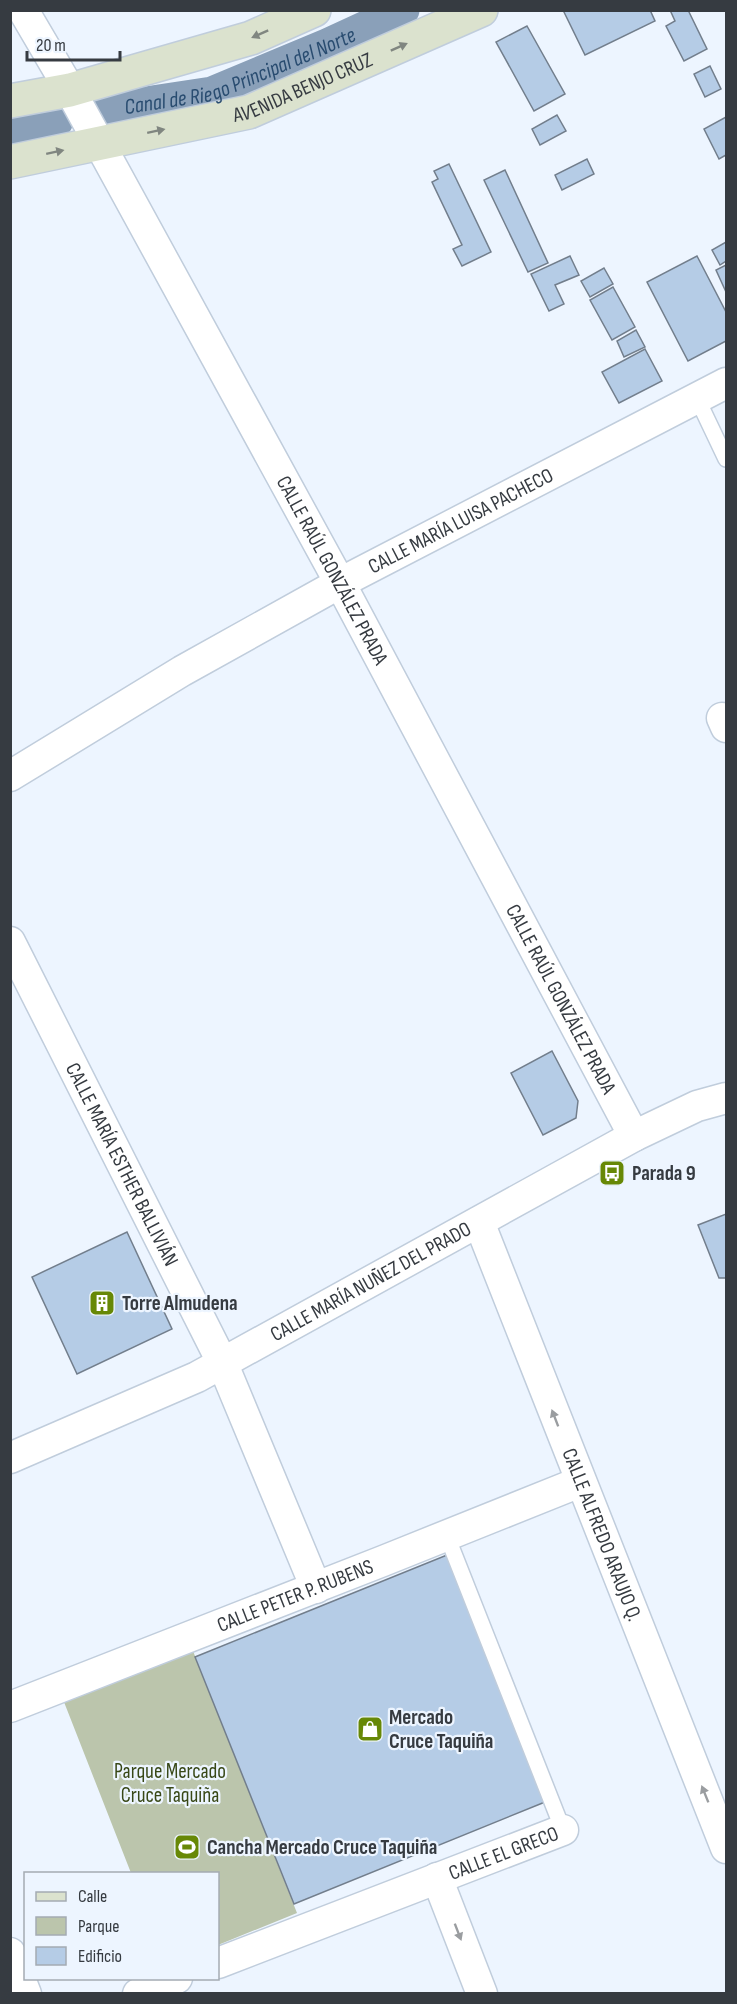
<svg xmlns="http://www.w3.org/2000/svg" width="737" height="2004" viewBox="0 0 737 2004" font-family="'Sofia Sans Condensed',sans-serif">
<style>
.green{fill:#bbc5ac}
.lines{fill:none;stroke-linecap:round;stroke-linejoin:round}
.canal{stroke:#8aa0b9;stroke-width:33}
.building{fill:#b5cce6;stroke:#727e8c;stroke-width:1.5}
.lane-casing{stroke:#c0cddc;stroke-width:18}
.street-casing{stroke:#c0cddc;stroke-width:33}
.secondary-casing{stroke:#c0cddc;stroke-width:36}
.lane{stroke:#fff;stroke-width:15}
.street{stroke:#fff;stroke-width:30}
.secondary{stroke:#dbe2ce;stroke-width:33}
.oneway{fill:#808680}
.oneway2{fill:#9a9da0}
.labels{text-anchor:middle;stroke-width:4.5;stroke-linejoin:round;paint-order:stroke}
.street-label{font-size:21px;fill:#363b41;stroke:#edf5ff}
.poi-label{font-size:21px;font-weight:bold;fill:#363b41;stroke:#edf5ff;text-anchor:start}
.park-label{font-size:21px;fill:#384817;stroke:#edf5ff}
.water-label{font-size:22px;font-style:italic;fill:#294c70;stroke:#edf5ff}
</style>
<rect width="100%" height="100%" fill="#edf5ff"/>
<path class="green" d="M193,1651L297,1913L218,1945V1874L131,1873L64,1702Z"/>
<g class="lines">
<g class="canal">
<path id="s1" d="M106,109L212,93L327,45L403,10"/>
<path d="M10,130L57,121"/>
</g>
</g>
<path class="building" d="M563,10H650L655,21L585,55Z
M670,10H688L707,49L684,61L666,26L675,21Z
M527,26L565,94L534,111L496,42Z
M710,66L721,89L705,97L694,74Z
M557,115L566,131L540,145L532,129Z
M726,117V155L719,159L704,129Z
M587,159L594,174L562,190L555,175Z
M449,164L491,252L462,266L453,249L462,245L432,182L438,179L434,171Z
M505,170L548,263L528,272L484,180Z
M726,242V261L720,265L712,250Z
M570,256L579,275L555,285L564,304L549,311L531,274Z
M697,256L726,312V341L688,361L647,282Z
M726,265V292L716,270Z
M604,268L613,284L590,297L581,281Z
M613,287L635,327L612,340L590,300Z
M636,330L645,347L624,357L617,341Z
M645,349L662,381L619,403L602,372Z
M552,1051L578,1101L576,1118L543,1135L511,1073Z
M726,1214V1278H719L698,1225Z
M127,1232L172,1329L77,1374L32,1277Z
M447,1555L545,1802L294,1904L195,1657Z"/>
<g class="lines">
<g class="lane-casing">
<path id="lane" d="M697,398L726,459
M447,1536L563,1830"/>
</g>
<g class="street-casing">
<g id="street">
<path id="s2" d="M23,10L70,90L340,583L634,1136"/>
<path d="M722,718L726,727"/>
<path id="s3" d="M10,776L182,671L340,583L726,383"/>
<path id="s4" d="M10,942L222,1362L316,1588"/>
<path id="s5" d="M479,1222L726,1848"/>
<path id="s6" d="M10,1458L197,1377L634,1136L697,1106L726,1098"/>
<path id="s7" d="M10,1707L383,1561L580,1482"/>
<path d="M437,1878L482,1994"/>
<path d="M10,1953L26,1994"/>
<path id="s8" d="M218,1963L563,1830"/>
<path d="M138,1994L177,1978"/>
</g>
</g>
<g class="secondary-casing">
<g id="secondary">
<path d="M10,101L70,90L251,38L314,10"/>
<path id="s9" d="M10,162L249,112L481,10"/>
</g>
</g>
<use href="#lane" class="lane"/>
<use href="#street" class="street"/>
<use href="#secondary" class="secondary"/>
</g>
<defs><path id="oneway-solid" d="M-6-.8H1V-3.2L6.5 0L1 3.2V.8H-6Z" transform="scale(1.5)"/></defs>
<g class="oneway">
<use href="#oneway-solid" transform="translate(260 34) rotate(156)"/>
<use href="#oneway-solid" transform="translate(399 47) rotate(-24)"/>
<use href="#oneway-solid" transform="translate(156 131) rotate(-12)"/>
<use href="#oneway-solid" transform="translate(55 152) rotate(-12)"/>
</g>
<g class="oneway2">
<use href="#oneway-solid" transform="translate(555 1418) rotate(-111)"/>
<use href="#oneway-solid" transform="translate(705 1794) rotate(-112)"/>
<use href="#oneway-solid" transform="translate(458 1932) rotate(69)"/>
</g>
<defs>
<g id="bus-square" transform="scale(1.35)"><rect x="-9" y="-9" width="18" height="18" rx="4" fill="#678806" stroke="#edf5ff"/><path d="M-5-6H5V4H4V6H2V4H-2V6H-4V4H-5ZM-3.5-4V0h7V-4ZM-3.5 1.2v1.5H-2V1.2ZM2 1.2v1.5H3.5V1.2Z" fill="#fff"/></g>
<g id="building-square" transform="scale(1.35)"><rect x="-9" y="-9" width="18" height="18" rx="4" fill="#678806" stroke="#edf5ff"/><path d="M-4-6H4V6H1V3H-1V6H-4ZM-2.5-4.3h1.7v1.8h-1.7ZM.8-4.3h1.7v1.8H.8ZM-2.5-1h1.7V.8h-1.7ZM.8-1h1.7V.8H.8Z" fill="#fff"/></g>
<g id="shop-square" transform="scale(1.35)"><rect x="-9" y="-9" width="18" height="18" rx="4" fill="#678806" stroke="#edf5ff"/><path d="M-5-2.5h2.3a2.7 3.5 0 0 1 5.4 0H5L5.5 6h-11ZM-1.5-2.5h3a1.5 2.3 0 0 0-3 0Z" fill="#fff"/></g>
<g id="stadium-square" transform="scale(1.35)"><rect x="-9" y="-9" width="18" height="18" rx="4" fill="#678806" stroke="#edf5ff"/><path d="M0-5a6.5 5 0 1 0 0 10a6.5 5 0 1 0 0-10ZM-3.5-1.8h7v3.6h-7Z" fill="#fff"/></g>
</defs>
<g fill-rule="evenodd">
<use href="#bus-square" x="612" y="1173"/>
<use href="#building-square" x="102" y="1303"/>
<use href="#shop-square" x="370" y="1729"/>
<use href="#stadium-square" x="187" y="1847"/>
</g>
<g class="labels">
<g class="street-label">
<text dy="7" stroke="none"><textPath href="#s9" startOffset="303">AVENIDA BENJO CRUZ</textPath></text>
<text dy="7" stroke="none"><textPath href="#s3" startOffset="518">CALLE MARÍA LUISA PACHECO</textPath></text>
<text dy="7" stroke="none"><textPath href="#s2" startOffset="640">CALLE RAÚL GONZÁLEZ PRADA</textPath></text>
<text dy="7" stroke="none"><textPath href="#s2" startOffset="1126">CALLE RAÚL GONZÁLEZ PRADA</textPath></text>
<text dy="7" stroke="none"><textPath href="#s4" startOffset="249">CALLE MARÍA ESTHER BALLIVIÁN</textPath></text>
<text dy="7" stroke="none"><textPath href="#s6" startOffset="402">CALLE MARÍA NUÑEZ DEL PRADO</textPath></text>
<text dy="7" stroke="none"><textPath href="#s5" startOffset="336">CALLE ALFREDO ARAUJO Q.</textPath></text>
<text dy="7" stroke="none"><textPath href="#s7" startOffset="306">CALLE PETER P. RUBENS</textPath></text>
<text dy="7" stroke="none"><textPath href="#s8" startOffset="306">CALLE EL GRECO</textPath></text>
</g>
<g class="poi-label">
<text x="632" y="1180">Parada 9</text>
<text x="122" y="1310">Torre Almudena</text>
<text x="389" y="1724">Mercado<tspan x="389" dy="24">Cruce Taquiña</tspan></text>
<text x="207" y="1854">Cancha Mercado Cruce Taquiña</text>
</g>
<g class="park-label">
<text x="170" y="1778">Parque Mercado<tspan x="170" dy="24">Cruce Taquiña</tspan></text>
</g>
<g class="water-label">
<text dy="8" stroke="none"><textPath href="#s1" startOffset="140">Canal de Riego Principal del Norte</textPath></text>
</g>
</g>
<rect width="737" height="2004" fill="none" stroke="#363b41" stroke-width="24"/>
<rect x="24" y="1872" width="195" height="108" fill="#edf5ff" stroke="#a4abb3" stroke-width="1.5"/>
<rect x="36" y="1892" width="30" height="9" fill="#dbe2ce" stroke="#a4abb3" stroke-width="1.5"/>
<text x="78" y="1902" font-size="18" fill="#363b41">Calle</text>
<rect x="36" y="1917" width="30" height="18" fill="#bbc5ac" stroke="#a4abb3" stroke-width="1.5"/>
<text x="78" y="1932" font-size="18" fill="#363b41">Parque</text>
<rect x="36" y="1947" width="30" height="18" fill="#b5cce6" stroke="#a4abb3" stroke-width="1.5"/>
<text x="78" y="1962" font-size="18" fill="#363b41">Edificio</text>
<path d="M27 51v9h93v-9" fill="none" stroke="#363b41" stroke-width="3"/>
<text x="36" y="51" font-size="18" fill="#363b41" stroke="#edf5ff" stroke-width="4.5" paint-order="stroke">20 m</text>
</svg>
